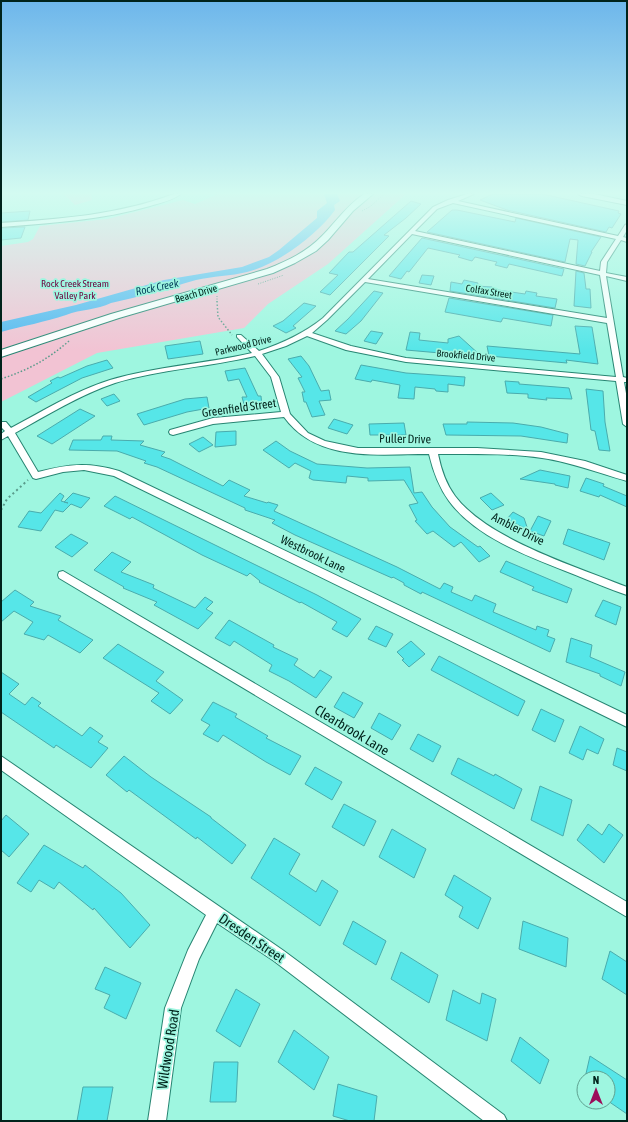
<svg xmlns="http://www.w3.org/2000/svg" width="628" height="1122" viewBox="0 0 628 1122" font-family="'Asap Condensed',sans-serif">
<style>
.green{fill:#f2c3d3}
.water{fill:#56b8ef}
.building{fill:#56e6e8;stroke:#4aacad}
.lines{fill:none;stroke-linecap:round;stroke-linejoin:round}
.street-casing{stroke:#278572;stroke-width:2}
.secondary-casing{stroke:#278572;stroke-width:2}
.path-far2{stroke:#599a8a;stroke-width:1;stroke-dasharray:1 1.5;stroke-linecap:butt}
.path-far1{stroke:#599a8a;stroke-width:1.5;stroke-dasharray:1.5 2;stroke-linecap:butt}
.path{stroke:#599a8a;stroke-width:2;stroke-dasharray:2 3;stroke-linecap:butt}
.street{fill:#fff;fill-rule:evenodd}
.secondary{fill:#fff;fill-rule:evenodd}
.labels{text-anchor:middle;stroke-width:3.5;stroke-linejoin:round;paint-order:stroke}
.far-park-label{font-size:10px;fill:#6e003d;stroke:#9ef6e0}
.far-street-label{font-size:10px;fill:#00231b;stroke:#9ef6e0}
.far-water-label{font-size:11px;font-style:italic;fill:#033e5a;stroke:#9ef6e0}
.street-label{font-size:12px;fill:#00231b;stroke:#9ef6e0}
.near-street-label{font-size:14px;fill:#00231b;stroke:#9ef6e0}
</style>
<rect width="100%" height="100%" fill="#9ef6e0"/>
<path class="green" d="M64,194H91L92,200L75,205Z
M218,194H406L328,264L268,304L244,328L97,353L1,402V246L28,242L33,239L40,226L107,219L183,200L195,204Z"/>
<path class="water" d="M324,194H337L340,201L334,205L335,210C318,234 277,265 247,272C231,276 213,276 196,280C168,288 140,297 111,303C97,310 81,309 66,315C45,322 23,326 1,332V322L76,305L164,280L242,267L269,257L279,250L317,218V211L327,203Z"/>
<path class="building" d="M493,194H542L619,211L618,213L621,214L612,228L609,227L606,232L507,210L480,200Z
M411,201L421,204L406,218L384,235L389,236L330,295L320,292L338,275L329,273L349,252H353Z
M452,210H457L515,222L516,218L601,237L591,252H592L585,266L576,264L578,240L570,239L565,262L427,232Z
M30,211L28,220L1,222V213Z
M25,227L21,238L1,240V228Z
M422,238L564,269L562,276L509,264L507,268L495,265L497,262L475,257L472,261L458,257L460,255L428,248L409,272L407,271L401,279L389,276Z
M576,271L584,273L586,289H590L591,308L574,306Z
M422,275L434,276L431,285L419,283Z
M464,280L478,283L477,286L492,287L491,289L525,294L526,291L537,293L536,296L557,299L555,308L450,291L451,282L462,284Z
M374,291L383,293L361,321L346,334L335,331L348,319Z
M449,298L553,315L551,326L503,318L501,322L445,312Z
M304,303L316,306L293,326L296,328L286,333L273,326L283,321Z
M575,326L592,327L598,364L566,360L567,363L489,356L487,346L580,354Z
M371,331L383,333L376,344L364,341Z
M410,332L420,333L419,340L448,343V339L459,336L480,355L463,354V355L406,350Z
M200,341L203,354L168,359L165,346Z
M301,356L309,366L321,391L329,390L331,400L319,401L325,415L312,417L306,402H304L302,392H305L298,378L302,377L288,359Z
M107,360L113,368L82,378L36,402L28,397L52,383L50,381L58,377L60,378L87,366Z
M361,365L406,373L465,377L464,386L448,384V392L436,391L435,389L415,387L414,399L398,398L400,385L372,380L371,382L355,379Z
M245,368L258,396H261L262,406L245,408L242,397H247L239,379L228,381L225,371Z
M505,381L519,382V384L569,388L572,399L546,398L547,400L528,398V394L507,393Z
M586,389L603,391L605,422L610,451L599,450L595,431L591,430Z
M114,394L120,401L107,406L101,399Z
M207,397L209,408L187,412L144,425L137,414L185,399Z
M80,409L95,416L52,444L37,436Z
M334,419L353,425L347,434L328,428Z
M467,422L513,423L541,427L568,434L567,443L521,436L446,435L443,424H467Z
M404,423L406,435H370L369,424Z
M236,431V445L215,447L216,432Z
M103,436H112L111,440L144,441L140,445L165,452L161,456L170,459L223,486L229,480L250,490L244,496L267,503L268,502L278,505L274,511L397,567L440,589L444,583L453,587L451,592L472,601L475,595L496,604L493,612L536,630L537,626L549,630L547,636L555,639L550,652L422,592L421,594L404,585V583L393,577L392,578L295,535L272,523L275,520L245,510V508L157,467L144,463L146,461L117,451L69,450L73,440H101Z
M203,437L213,445L199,452L189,444Z
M276,441L290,451L317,464L367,468L410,467L414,493L422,492L432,507L450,527L478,547L480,546L490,556L479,562L461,542L454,547L433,531L427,534L415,521L417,520L409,505L418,503L404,480L368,481V478L347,476L346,483L313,480L309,478L311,471L295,463L289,468L263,450Z
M540,470L570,476L568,488L555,485V484L520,479Z
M586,478L604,484L603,486L627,496V507L600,495L599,497L580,491Z
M60,493L64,496L61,501L68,503L64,502L73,493L90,498L81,508L71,504L63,512L55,510L41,531L18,527L29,511L41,513Z
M491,493L504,505L492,510L480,498Z
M115,496L317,595L361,619L347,637L332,629L337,622L301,602L300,603L259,582L260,581L250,573L247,576L202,555L132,517L130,519L104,506Z
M513,512L524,518L528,530L507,519Z
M538,516L551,521L544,536L530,531Z
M568,529L610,543L604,560L563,544Z
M71,534L88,543L72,557L55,547Z
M112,552L131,562L121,572L154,585L153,588L195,608L205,597L213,602L206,609L213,613L198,629L154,605L157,602L123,588L124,587L94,570Z
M506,561L572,589L567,603L532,590L534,587L500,572Z
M15,590L34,602L30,606L61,616L58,620L93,640L80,653L48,635L44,640L24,634L33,622L14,611L1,622V602Z
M603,600L621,607L616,625L595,616Z
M229,620L274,645L273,647L298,659L294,665L314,678L320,670L332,677L316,698L289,681L269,671L272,665L234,641L230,646L215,638Z
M376,626L393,634L386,647L368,639Z
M571,638L592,645L590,657L625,672L621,686L600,676V674L566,662Z
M411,641L425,654L409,667L402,660L404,659L397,652Z
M118,644L164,672L156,681L183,700L170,714L151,701L159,693L103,658Z
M439,656L525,701L518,716L431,670Z
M1,672L19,684L9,694L25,705L32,697L41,703L38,706L82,736L90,727L103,736L98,742L108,748L91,768L56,745L54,748L1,712Z
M343,692L363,703L354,718L334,707Z
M213,702L237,714L235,717L268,736L266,738L301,756L290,775L266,762L223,735L218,742L203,734L210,725L201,720Z
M541,709L564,720L555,742L532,730Z
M379,713L401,725L392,740L371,728Z
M580,726L604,739L598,754L587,749L583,760L569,753Z
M418,734L441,746L433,762L410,749Z
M617,748L627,752V771L613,765Z
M124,756L151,777L211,817V818L246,845L232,864L197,837L196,839L129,790L127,792L106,775Z
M458,758L494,776L495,774L522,789L514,809L451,774Z
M315,767L342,782L332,800L305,784Z
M540,786L572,800L563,836L531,820Z
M344,804L376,821L364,846L332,827Z
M6,815L29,834L9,857L1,850V821Z
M588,824L602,835L609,824L623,835L604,863L577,840Z
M392,829L426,849L414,878L379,857Z
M274,838L300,854L289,874L316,892L322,880L338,891L320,926L251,878Z
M44,845L83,868L85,865L121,893L150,925L130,948L94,908L93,910L59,882L54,889L39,880L31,892L17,883Z
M454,875L491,898L478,929L459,917L463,907L445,895Z
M353,921L386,941L376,965L343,944Z
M523,921L568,938L566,967L519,949Z
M610,951L627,962V995L602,979Z
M401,952L438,975L429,1003L391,979Z
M105,967L141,983L126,1019L104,1008L110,995L95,989Z
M236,989L260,1004L240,1047L216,1031Z
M453,990L480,1004L482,993L496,999L487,1041L446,1020Z
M294,1030L329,1057L314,1090L278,1062Z
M520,1037L549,1060L540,1084L511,1061Z
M590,1056L627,1080V1114L608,1101V1078H585Z
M214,1062H238L236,1102H210Z
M338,1084L377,1096L374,1121H350L333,1116Z
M83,1087H113L107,1121H77Z"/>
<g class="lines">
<g class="street-casing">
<path id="street" d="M174,194H181C173,200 160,203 150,206C102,220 51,223 1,227V223C60,219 118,215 174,194Z
M467,194H474L458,201L618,236L625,225L627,224V230L623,237L627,238V242L621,240L607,262L606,273L627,277V281L606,276L623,377L627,378V382H624L627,399V427L623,424L616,381L406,362L346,350L307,336L286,346L262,354L279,377L290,414L308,433L325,441L358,448H477L541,452L585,461L627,475V481C598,473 571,462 542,458C508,453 472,454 438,454C441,469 446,484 455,496C487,539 577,567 627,587V595C609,589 591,581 573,574C532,558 476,538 449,501C439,487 433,471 429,454C379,454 317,463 284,417L213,424L173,435L170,434L169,432L170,430L213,418L281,412L271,377L255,356C209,367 161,369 115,383C80,395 47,415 15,433L38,472C69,464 88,462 119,471L627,715V727L114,476L84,470L63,472L36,479L33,478L8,436L1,440V434L5,431L1,427V422H6L11,428C43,411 75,391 110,380C157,366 205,364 252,353L237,337V335H241L259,351C283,343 303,334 323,318L433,207L448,200ZM453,203L616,239L601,262L600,271L415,231L437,209ZM412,234L600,275L607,318L368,279ZM365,282L607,323L616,377L406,358L351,346L312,333L327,320Z
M63,571L627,902V917L59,578L58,575L59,572Z
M1,756L284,951L504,1115L507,1121H484L274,961L217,923L199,959L181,1008L166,1121H148L165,1008L188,950L206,915L1,770Z"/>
</g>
<g class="secondary-casing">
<path id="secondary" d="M364,194H373L353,211L328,240L316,251L295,263L273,273L119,318L1,357V350L111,314L267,269C287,261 307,252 322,236C336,222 347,205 364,194Z
M578,194H594L627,201V205L582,196Z"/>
</g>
<path class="path-far2" d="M362,211L371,206L384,194
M258,284L284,275
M217,302V295"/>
<path class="path-far1" d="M217,301L218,317L232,335
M1,379C28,370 47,360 69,341"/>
<path class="path" d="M1,510L7,499L28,480"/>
<use href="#street" class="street"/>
<use href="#secondary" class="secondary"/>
</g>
<linearGradient id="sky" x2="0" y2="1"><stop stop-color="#6db6eb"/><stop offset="0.55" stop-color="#d3fbf1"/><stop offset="1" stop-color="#d3fbf1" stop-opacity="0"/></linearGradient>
<rect width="628" height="351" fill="url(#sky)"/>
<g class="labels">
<g class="far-park-label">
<text x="75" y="287">Rock Creek Stream<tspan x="75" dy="12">Valley Park</tspan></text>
</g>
<g class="far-street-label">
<text transform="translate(489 291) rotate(9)" y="4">Colfax Street</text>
<text transform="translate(196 293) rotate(-16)" y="4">Beach Drive</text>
<text transform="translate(243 345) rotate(-14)" y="4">Parkwood Drive</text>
<text transform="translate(466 355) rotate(5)" y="4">Brookfield Drive</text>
</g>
<g class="far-water-label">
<text transform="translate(157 287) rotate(-12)" y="4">Rock Creek</text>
</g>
<g class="street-label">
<text transform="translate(239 408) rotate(-8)" y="4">Greenfield Street</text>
<text transform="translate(405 439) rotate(1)" y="4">Puller Drive</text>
<text transform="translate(518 529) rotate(27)" y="4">Ambler Drive</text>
<text transform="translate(313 554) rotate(26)" y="4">Westbrook Lane</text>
</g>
<g class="near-street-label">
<text transform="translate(352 730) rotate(31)" y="5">Clearbrook Lane</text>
<text transform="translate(252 938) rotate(34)" y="5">Dresden Street</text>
<text transform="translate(168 1049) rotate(-81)" y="5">Wildwood Road</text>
</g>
</g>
<rect width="628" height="1122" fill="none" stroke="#00231b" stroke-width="4"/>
<g transform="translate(596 1090)"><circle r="19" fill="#9ef6e0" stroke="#5fa291"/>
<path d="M0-3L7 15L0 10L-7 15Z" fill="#9c0d5a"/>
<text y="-6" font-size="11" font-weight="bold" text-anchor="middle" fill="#00231b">N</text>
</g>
</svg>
